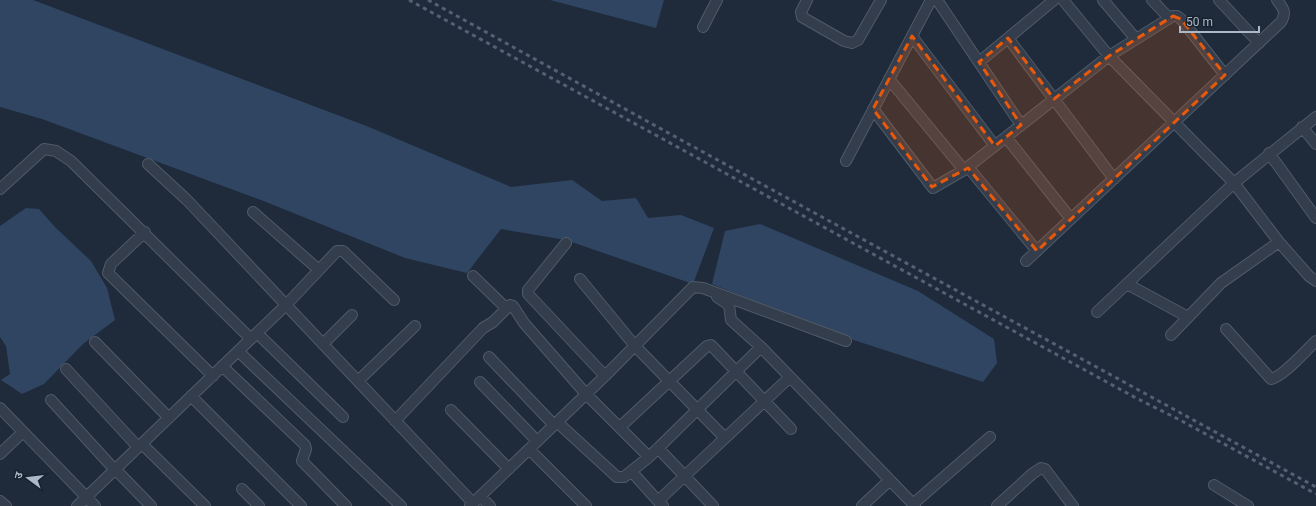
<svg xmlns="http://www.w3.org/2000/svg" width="1316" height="506" viewBox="0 0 1316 506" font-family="Roboto,'Noto Sans Devanagari',sans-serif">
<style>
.water{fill:#2f4562}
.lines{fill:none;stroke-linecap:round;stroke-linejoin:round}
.street-casing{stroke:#505b68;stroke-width:12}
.street{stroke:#333d4b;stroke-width:10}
.rail{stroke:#546172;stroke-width:3;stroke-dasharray:4 4;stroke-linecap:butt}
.marked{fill:#e8590c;fill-opacity:0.2;stroke:#e8590c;stroke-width:3;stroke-dasharray:8 5;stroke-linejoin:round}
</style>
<rect width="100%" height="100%" fill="#1f2b3b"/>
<path class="water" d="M0,0H33L369,127L511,187L572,180L602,201L636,198L648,218L681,215L714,228L693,284L566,240L501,229L467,273L405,258L266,202L42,119L0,107Z
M550,0H664L656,28Z
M26,208L39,209L55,227L91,261L107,288L115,320L83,344L44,384L22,394L1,380L10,374L6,346L0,337V226Z
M760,224L918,291L994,339L997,363L983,382L835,334L712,284L725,231Z"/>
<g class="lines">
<g class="street-casing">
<path id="street" d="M807,0L801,12L802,17L844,41L852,43L858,40L881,0
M937,0L1021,125
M1063,0L1109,56L1234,183L1279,242L1309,276L1316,281
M1103,0L1136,39
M1152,0L1169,18
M1219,0L1259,43
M703,27L717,0
M912,36L995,146
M1008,38L1114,179
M979,62L1054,0
M889,79L964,170
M873,109L933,188L964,170L1109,56L1173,16H1177L1181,19L1225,75
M1302,127L1316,144
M1006,137L1071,219
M1269,153L1316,218
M846,161L931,0
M148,164L187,200L473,503
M968,167L1037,251
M0,189L44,149L56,151L71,161L251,339
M253,212L319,270
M145,232L111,264L108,273L213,376
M566,243L528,290V294L605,376
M1026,261L1281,22C1287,12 1283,8 1277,0
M473,276L506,308
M580,279L635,346L725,438
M1127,284L1188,317
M717,297L729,305L731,320L761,347L915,506
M1097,312L1234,183L1316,117
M1226,329L1271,379C1283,377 1306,350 1316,341
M257,333L343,417
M1171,335L1221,283L1279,242
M95,342L169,418
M323,344L352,315
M238,351L401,506
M489,357L554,425
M222,366L305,445L306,449L302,461L346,506
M66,369L138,447
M358,381L415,326
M480,382L537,441
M191,396L301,506
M51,400L115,470
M0,408L95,506
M451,410L509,469
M395,421L483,328L493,322L510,305L513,306L524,323L586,394L649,457
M557,422L617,477H624L649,457L761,347
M620,427L707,346L711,345L791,429
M142,444L205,506
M658,448L713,506
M529,449L586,506
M0,454L23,432
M115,469L151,506
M632,472L658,501
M1214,485L1248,506
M242,489L259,506
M480,496L490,506
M0,501L6,506
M913,504L990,437
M77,506L286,305L337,251H343L394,300
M470,506L605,376L693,287L703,288L846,341
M663,506L658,501L790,377
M862,506L890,480
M997,506L1032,474L1041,468L1045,469L1073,506"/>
</g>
<use href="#street" class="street"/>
<path class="rail" d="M409,0L1136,398L1178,419L1316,494
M428,0L683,141L1316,487"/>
</g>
<path class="marked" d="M1173,16L1181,19L1225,75L1037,251L968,168L932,187L873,109L912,36L995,146L1021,125L979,62L1008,38L1054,99L1109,56Z"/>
<g transform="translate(28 478) rotate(285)" stroke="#18222f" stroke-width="3" paint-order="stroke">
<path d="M0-3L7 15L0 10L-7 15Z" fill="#adb8c7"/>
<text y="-6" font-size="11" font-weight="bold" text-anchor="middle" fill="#adb8c7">उ</text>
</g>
<path d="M1180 26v6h79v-6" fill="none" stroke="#adb8c7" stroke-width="2"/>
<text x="1186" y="26" font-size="12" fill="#adb8c7" stroke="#18222f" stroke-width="3" paint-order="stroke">50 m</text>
</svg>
